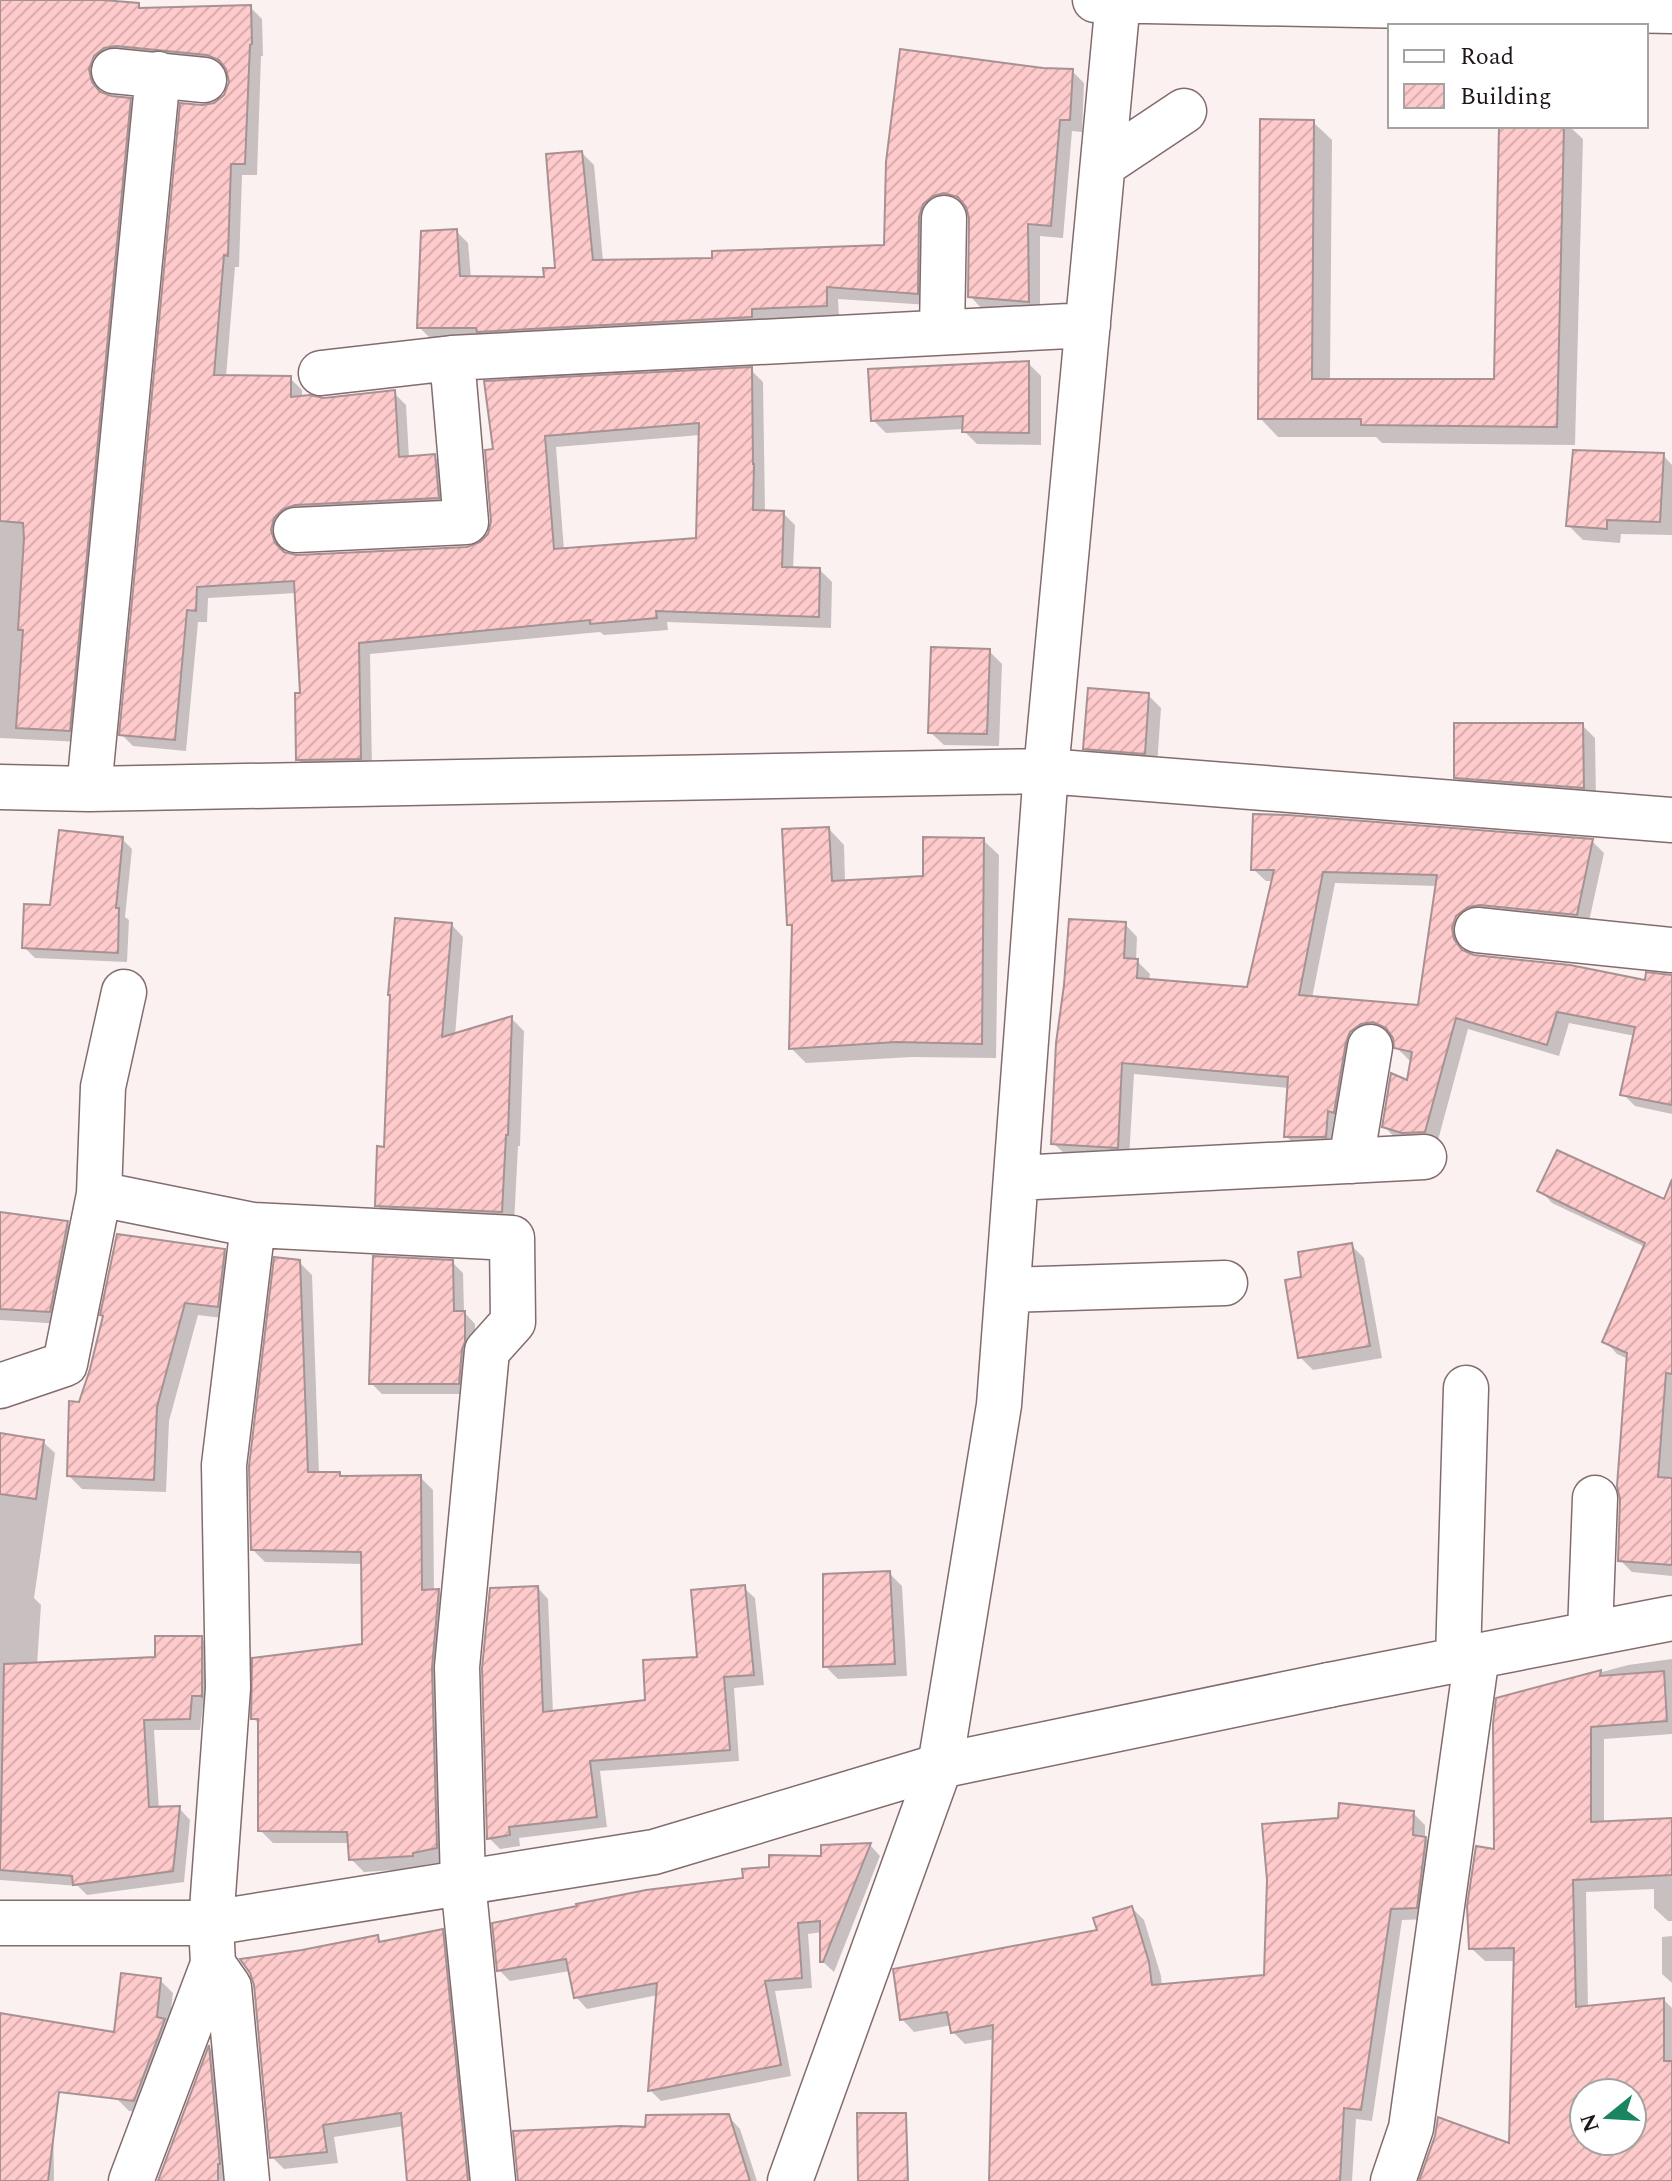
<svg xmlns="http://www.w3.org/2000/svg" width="1672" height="2181" viewBox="0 0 1672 2181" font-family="Spectral,serif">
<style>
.shadow{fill:#0003;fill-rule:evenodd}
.building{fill:url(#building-hatch);stroke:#a89192;stroke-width:2;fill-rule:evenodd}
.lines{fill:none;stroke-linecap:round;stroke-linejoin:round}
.minor-casing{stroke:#836c6d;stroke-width:47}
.tertiary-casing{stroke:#836c6d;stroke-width:47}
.minor{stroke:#fff;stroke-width:44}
.tertiary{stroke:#fff;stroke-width:44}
</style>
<defs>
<pattern id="building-hatch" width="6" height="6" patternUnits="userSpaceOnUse" patternTransform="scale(2)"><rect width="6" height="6" fill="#fecacc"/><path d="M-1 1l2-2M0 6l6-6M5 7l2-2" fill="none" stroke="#d9adae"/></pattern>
</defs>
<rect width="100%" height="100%" fill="#fbf1f1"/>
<path class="shadow" d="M0,0H78L138,5L144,10L250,7L262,19L263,56H261L257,175H242L239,267H235L226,377L290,378L302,390V398L324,400L394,393L406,405L409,458L434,456L446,468L450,510L282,544L285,554L297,557L468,549L482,544L490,534L493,521L487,452L751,370L763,382L765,512L783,513L795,525L793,569L820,570L832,582L831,628L667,622L668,630L604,635L600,632L370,654L372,770L310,771L298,759L302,695L296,593L208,598L207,622H198L186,751L133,746L121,734L202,107L214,105L225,96L231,82L229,70L221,67L129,57L100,82L103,95L130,100L142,112L81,742L0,738ZM700,435L698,539L564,550L556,447Z
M1042,70L1072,71L1084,83L1082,132L1072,131L1063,238L1040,236V313L982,309L970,296L971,217L968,208L957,204L929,305L838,299L839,317L431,339L419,327L456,231L468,243L471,278L546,279L557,270L582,153L594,165L603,261L713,260L886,247L888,162Z
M1313,122L1332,140L1330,381H1496L1501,126H1569L1583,139L1575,445L1382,443L1376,437H1278L1260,418Z
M1028,363L1041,376V445L977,444L964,431V429L886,433L873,420Z
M1663,455L1672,465V535L1621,534L1620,543L1583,540L1568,525Z
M989,651L1002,664L999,746L944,745L930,732Z
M1148,695L1161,708L1157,766L1098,761L1085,748Z
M1582,725L1595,738L1596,800L1469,790L1456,777Z
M829,829L844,845L845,882L925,878L983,840L999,855L996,1058L912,1057L806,1063L791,1048L794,930L789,924Z
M122,839L132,849L125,917L129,920L127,962L35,958L24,947L52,907Z
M1592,841L1604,853L1588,926L1464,942L1466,954L1672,987V1114L1635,1106L1623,1094L1635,1036L1569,1023L1559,1056L1468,1029L1437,1144L1396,1139L1384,1126L1409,1083L1412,1061L1409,1060L1396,1047L1395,1037L1389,1034L1375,1035L1337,1148H1298L1286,1136L1290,1088L1134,1074L1129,1159L1066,1155L1053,1143L1125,924L1137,937L1136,960L1150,974L1149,981L1249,989L1273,881H1266L1253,869ZM1335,883L1437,886L1420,1008L1312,998Z
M451,924L463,937L455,1036L512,1019L524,1031L520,1146H518L514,1224L389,1218L377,1205L386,1149Z
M1540,1190L1672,1207V1576L1632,1572L1620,1560L1628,1359L1617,1354L1605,1341L1645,1247L1552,1203Z
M0,1214L67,1223L80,1235L62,1324L0,1320Z
M1351,1245L1364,1258L1382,1358L1313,1370L1300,1357L1304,1279Z
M224,1251L237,1264L230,1319L198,1315L169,1421L166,1492L82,1489L69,1476L80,1404Z
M299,1262L312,1275L319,1474H339L343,1478L420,1477L433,1490L434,1592L438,1591L451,1604L449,1861L425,1865V1868L364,1872L351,1859L350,1843H273L260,1830V1725L253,1718L364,1646V1564L265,1562L253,1550Z
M452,1262L463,1273L464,1312L475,1324V1354L469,1394H382L371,1383Z
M0,1435L43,1442L55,1453L34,1598L41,1605L37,1665L157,1659L201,1638L213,1650V1707H203L200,1730H154L159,1809L179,1808L190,1820L184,1882L87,1895L78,1886L0,1880Z
M889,1573L902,1586L907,1676L838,1679L825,1666Z
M538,1588L548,1599L553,1713L648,1701L699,1659L744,1588L755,1598L764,1685L734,1688L739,1761L600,1771L607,1827L519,1838L520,1846L500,1849L489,1838Z
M1672,1659V1734L1604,1739V1824L1672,1820V1921H1668L1654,1908V1889L1586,1892L1588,2008L1664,2000L1672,2008V2181H1422L1511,2146L1516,1961H1485L1471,1948L1496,1851L1498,1700L1628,1665ZM1584,2093H1632V2141H1584Z
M1413,1813L1425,1825V1838L1438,1851L1428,1919L1402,1920L1372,2121L1356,2119L1352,2181H991L995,2039L965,2044L953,2032L952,2025L914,2032L902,2019L1100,1932L1132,1908L1144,1920L1161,1976L1162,1987L1266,1977Z
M870,1845L880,1856L834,1972L822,1961V1932L808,1934L812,1988L775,1991L791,2076L661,2101L650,2090L658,1995L587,2009L576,1997L570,1971L510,1981L499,1970L771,1869Z
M442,1931L454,1943L478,2181H409L404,2126L334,2137L338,2163L284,2169L272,2157L377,1937L383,1943Z
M1672,1936V1983L1662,1974V1937Z
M160,1980L173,1993L169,2026L147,2113L129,2111L116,2098Z
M0,2015L52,2034L54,2181H0Z
M210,2048L221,2059L232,2181H159Z
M728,2116L740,2129L757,2181H519L647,2129Z"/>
<path class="building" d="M0,0H103L139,3V8L251,5L252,44L250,45L245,164H231L228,256L224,255L214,375L291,376V397L310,395L324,398L395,390L399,457L435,454L439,498L295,505L283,509L274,518L271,530L275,543L284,552L297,555L467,547L480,542L488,534L491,521L485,450L493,449L484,381L752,367L753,464H754L753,510L784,511L782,567L820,568L819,617L656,611L657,618L590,624V620L359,643L361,759L296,760L295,693H300L294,581L197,587L196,611L187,610L175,740L119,735L180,103L202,105L214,103L224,95L229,82L226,69L219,60L207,55L116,46L104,48L94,56L89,69L92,82L100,92L112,96L131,98L70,731L16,728L23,630H18L24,538L23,523L0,521ZM699,423L696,538L554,549L545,436Z
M900,49L1043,68L1073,69L1070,120H1060L1051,226L1028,224L1029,302L968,297L969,218L966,207L958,197L944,193L933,196L923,204L919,217L918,294L827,287V306L752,309V317L477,332L476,328H417L421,231L457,229L460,276L544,277L543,268H555L546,154L582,151L593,260L712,258V251L884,245L886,162Z
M1260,119L1314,120L1312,379H1494L1499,126H1564L1557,427L1361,425V419H1258Z
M1029,361V433L962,432L963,416L871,421L868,369Z
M1573,450L1664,453L1660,522L1607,520V529L1566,526Z
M931,647L990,649L987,734L928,733Z
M1088,688L1149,693L1145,754L1083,749Z
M1454,723H1583L1584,788L1454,778Z
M1253,814L1288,815L1593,839L1577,915L1480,905L1468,907L1456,916L1452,928L1454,939L1462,950L1474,955L1570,965L1645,980L1646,972L1672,975V1105L1620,1095L1635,1027L1557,1012L1547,1045L1456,1018L1425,1132L1402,1133L1382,1127L1391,1073L1407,1080L1412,1052L1394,1048L1393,1038L1386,1028L1373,1022L1361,1024L1350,1032L1346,1042L1334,1113L1328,1111L1326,1137H1284L1288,1077L1122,1063L1118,1148L1051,1144L1056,1043L1064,985L1069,919L1126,922L1124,958L1138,959L1137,978L1247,987L1274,870H1251ZM1323,872L1437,875L1418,1005L1299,995Z
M829,827L832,881L923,876V837L984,838L982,1044L896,1042L789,1049L792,925H787L782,829Z
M59,830L123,837L116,908H119L118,953L22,948L24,904L50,905Z
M395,918L452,923L442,1037L512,1016L508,1135H506L502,1212L375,1206L377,1146L384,1147L390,995H388Z
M1557,1150L1664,1199L1672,1179V1374L1666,1373L1658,1477L1672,1478V1565L1618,1561L1620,1499L1617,1486L1627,1353L1602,1342L1645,1243L1537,1191Z
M0,1212L68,1221L50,1312L0,1309Z
M117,1234L225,1249L218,1307L185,1303L157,1407L154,1480L67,1476L69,1401L79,1402L90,1369L103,1316L100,1315Z
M1352,1243L1370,1346L1298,1358L1285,1280L1301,1277L1298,1252Z
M373,1256L453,1260L454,1311H465V1342L462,1349L459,1384H369Z
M274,1257L300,1260L308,1472H340V1476L421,1475L422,1590L439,1589L432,1668L437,1848L413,1853V1856L349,1860L347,1832L258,1831V1719H251L252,1658L362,1644L361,1552L251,1550L249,1466Z
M0,1433L44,1440L36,1499L0,1494Z
M890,1571L895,1664L823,1667V1574Z
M745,1585L754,1675L724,1677L730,1750L590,1761L597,1817L509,1827L510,1835L487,1839L482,1668L490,1588L538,1586L543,1712L645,1700L643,1660L697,1657L691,1590Z
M155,1636H202V1698V1696H192L190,1719L144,1720L149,1807L180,1806L173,1871L73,1885L72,1876L0,1870L4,1664L155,1657Z
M1601,1670L1600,1676L1664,1671L1667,1721L1591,1727V1822L1672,1818V1875L1573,1880L1576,2007L1664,1998V2061H1672V2181H1419L1435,2136L1438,2117L1509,2143L1514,1948L1469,1949L1467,1906L1476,1846L1494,1849L1493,1724L1496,1698ZM1584,2093H1632V2141H1584Z
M1339,1803L1414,1811L1413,1835L1426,1837L1417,1908L1391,1909L1361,2110L1344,2108L1340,2181H989L993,2025L951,2033L947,2012L900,2020L893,1969L1097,1930L1093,1918L1132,1906L1149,1962L1152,1985L1264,1975L1267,1880L1262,1824L1338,1818Z
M871,1843L823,1962H820V1921L798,1923L802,1978L765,1981L781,2065L648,2091L657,1983L574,1998L566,1959L497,1971L492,1923L577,1906L576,1904L646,1890L743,1878L742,1869L769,1867V1855L821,1856V1845Z
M443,1929L468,2181H407L401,2113L323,2125L327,2152L270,2158L254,1985L250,1973L240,1959L302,1950L378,1935L379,1942Z
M121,1973L161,1978L157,2017L165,2019L134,2101L59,2092L48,2181H0V2013L114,2032Z
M209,2045L220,2164H218V2181H158Z
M857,2113H906L908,2181H858Z
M729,2114L750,2181H518L513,2131L621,2126L645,2127L646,2115Z"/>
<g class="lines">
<g class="minor-casing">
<path id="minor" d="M1095,0L1672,11
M114,71L204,80
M1103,165L1184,111
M942,332L944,218
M321,373L452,358
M296,530L466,522L452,358L1088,325
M0,787L89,789L1046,771L1672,820
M89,789L158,74
M1477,930L1672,950
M1351,1161L1370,1047
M1016,1178L1424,1157
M99,1194L253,1225L224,1465L228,1688L211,1923L213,1964L131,2181
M253,1225L512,1238L513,1322L487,1351L457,1667L463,1882L493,2181
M1008,1290L1225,1283
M0,1386L65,1364L99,1194L103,1087L124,992
M1590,1633L1595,1498
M1458,1659L1466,1388
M1329,1685L1672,1618
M213,1964L229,1987L247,2181
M790,2181L940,1766L999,1405L1046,771L1118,0
M1393,2181L1411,2128L1477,1655"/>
</g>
<g class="tertiary-casing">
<path id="tertiary" d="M0,1923H211L654,1852L940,1766L1329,1685"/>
</g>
<use href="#minor" class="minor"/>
<use href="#tertiary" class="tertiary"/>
</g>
<rect x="1388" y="24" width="260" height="104" fill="#ffffff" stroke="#a5a2a2" stroke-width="2"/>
<rect x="1404" y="50" width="40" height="12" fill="#ffffff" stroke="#a5a2a2" stroke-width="2"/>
<text x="1460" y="64" font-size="24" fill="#1f1616">Road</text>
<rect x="1404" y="84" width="40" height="24" fill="url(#building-hatch)" stroke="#a5a2a2" stroke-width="2"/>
<text x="1460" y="104" font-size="24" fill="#1f1616">Building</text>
<g transform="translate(1608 2117) rotate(252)"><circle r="38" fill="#ffffff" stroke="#a5a2a2" stroke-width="2"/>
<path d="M0-6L14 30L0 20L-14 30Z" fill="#198563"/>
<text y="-12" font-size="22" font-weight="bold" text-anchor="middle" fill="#1f1616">N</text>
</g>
</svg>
